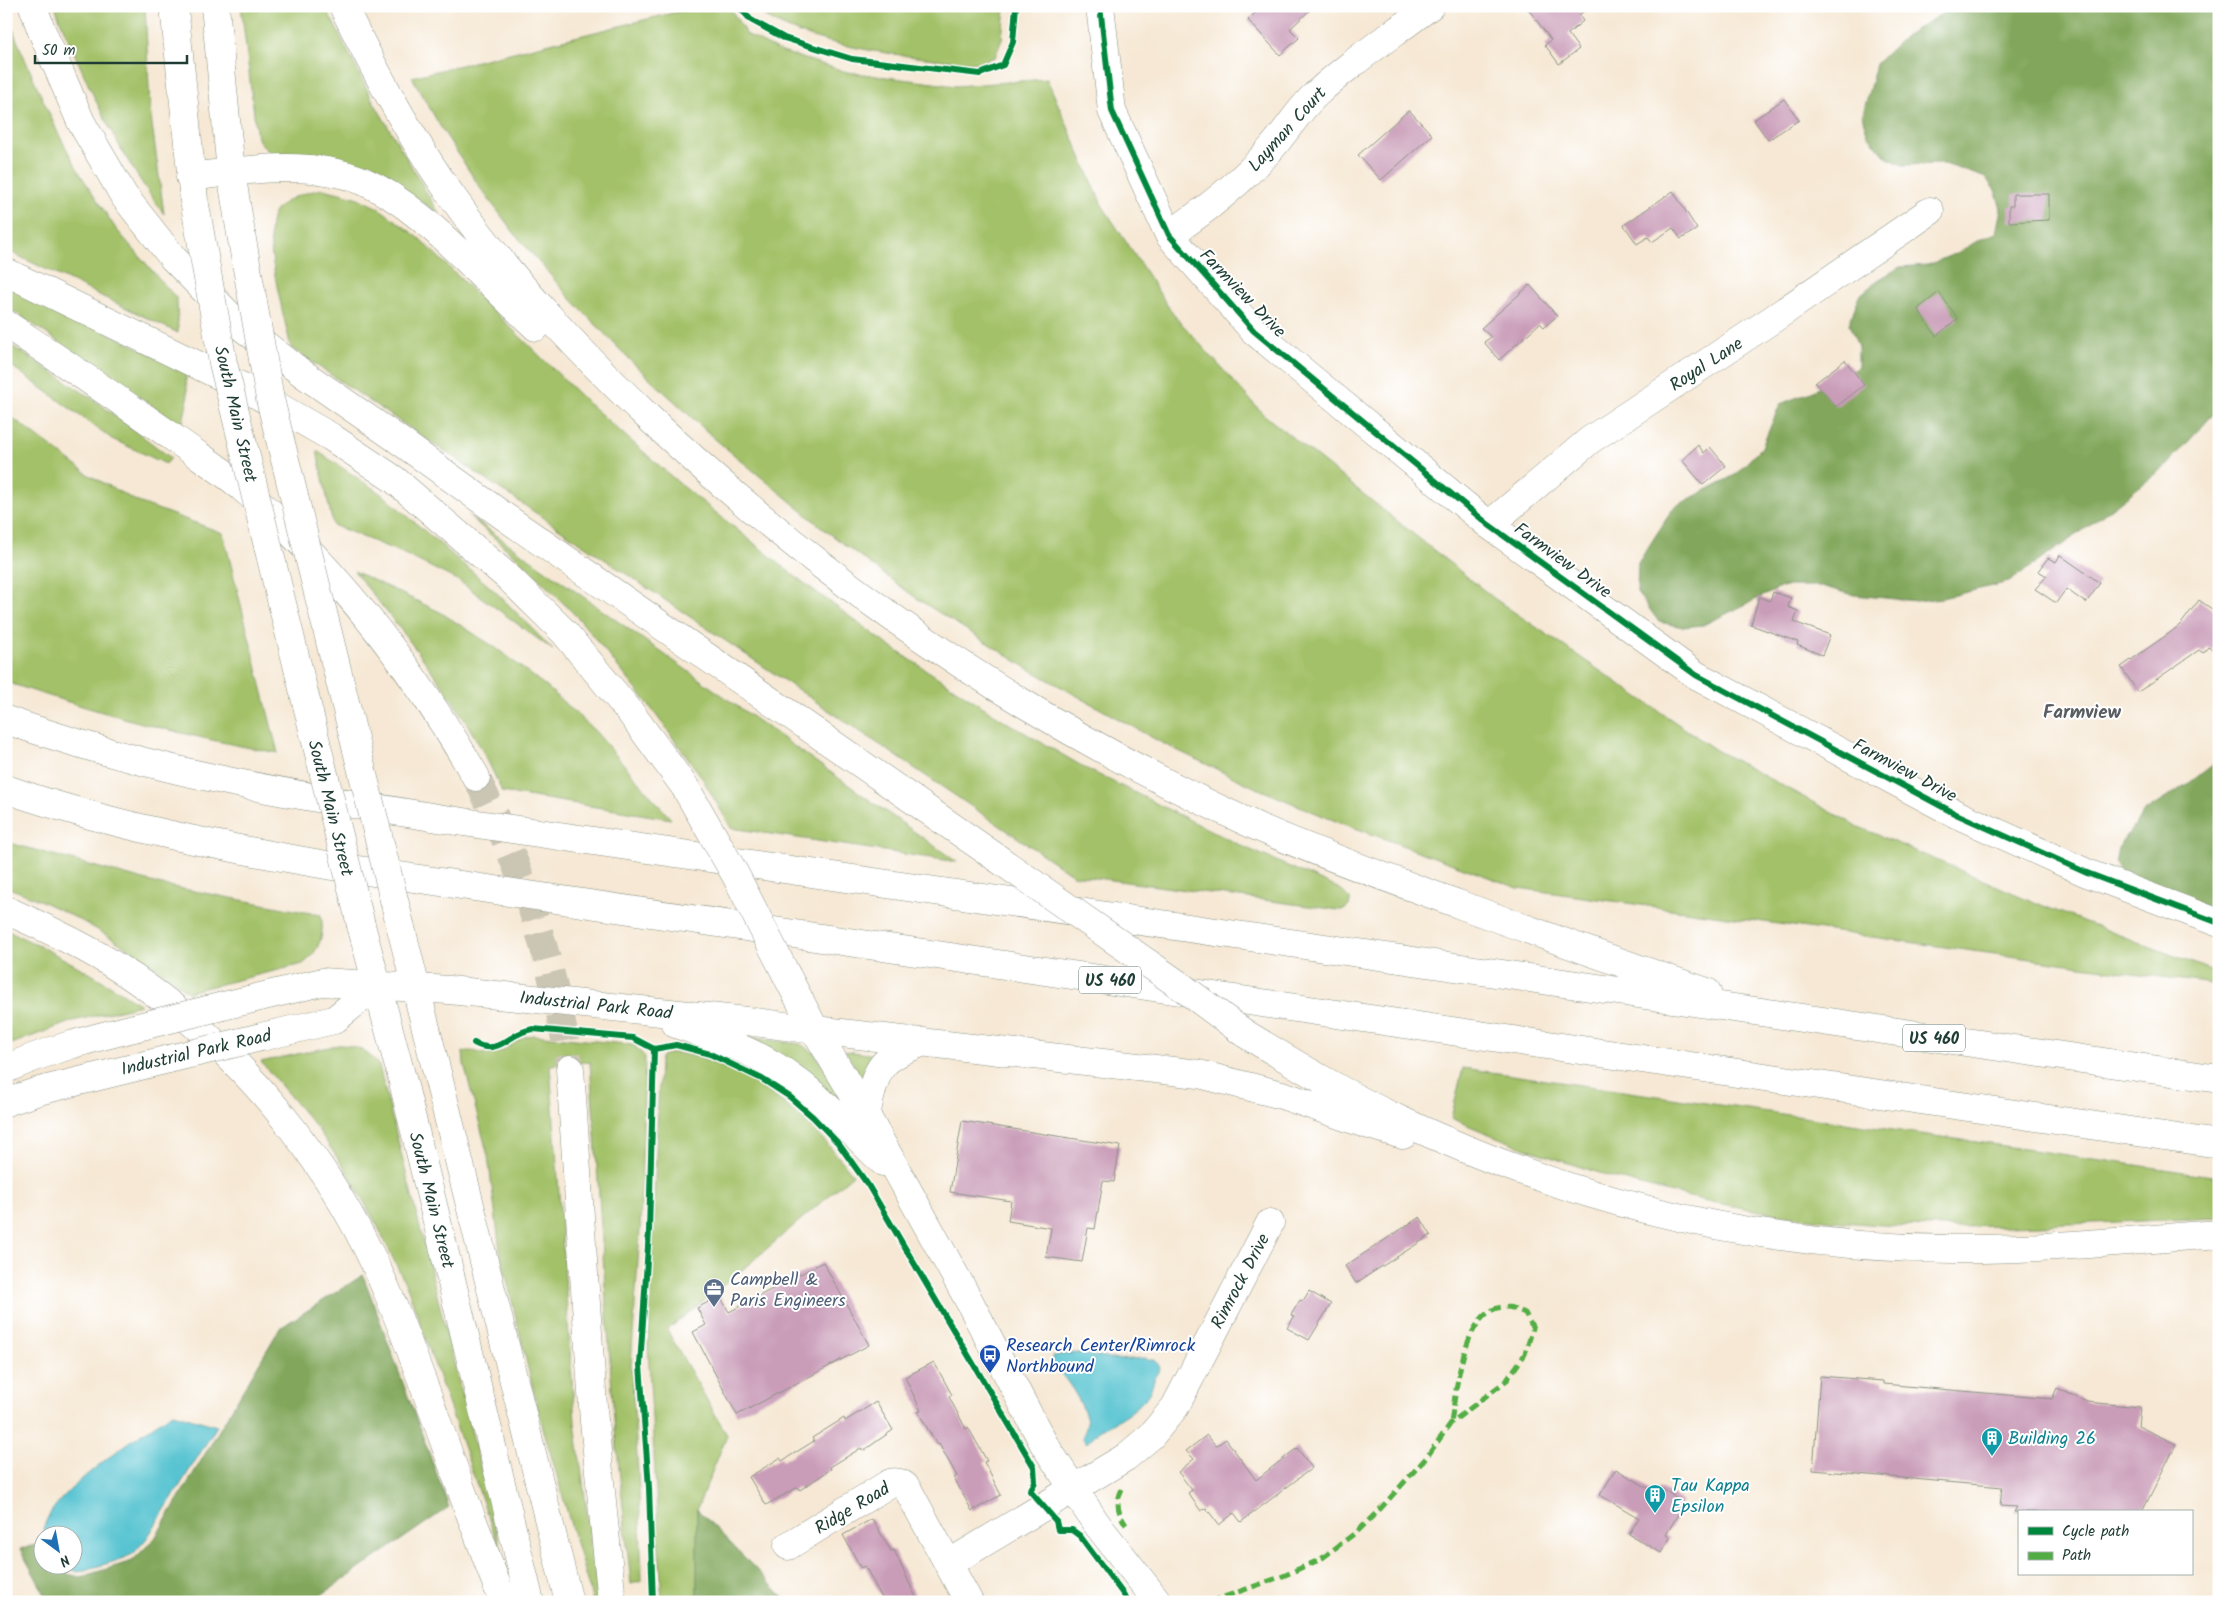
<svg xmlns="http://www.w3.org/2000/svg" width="2225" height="1608" viewBox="0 0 2225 1608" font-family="Kalam,sans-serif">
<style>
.green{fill:#a3c168;stroke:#617f4e}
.forest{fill:#82a75c;stroke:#507248}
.water{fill:#58c4d1;stroke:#3c8082}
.building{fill:#c99cb8}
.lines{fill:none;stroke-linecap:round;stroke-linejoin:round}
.highway-tunnel{stroke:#cbc6b4;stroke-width:28;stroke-dasharray:28 14;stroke-linecap:butt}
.minor-casing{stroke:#8a9284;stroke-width:29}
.major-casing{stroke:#8a9284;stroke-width:29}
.highway-casing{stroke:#8a9284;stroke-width:29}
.minor{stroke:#fff;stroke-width:28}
.major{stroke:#fff;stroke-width:28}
.highway{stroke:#fff;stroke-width:28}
.major-bridge-casing{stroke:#8a9284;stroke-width:29;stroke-linecap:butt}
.highway-bridge-casing{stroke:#8a9284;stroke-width:29;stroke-linecap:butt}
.major-bridge{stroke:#fff;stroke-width:28}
.highway-bridge{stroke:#fff;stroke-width:28}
.quiet{stroke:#52ad45;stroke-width:5;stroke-dasharray:10 5;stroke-linecap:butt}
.cycleway-casing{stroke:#fff;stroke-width:9}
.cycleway{stroke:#00873e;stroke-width:6}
.labels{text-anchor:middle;stroke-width:4;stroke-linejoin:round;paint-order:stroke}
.shield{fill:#fff;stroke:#627771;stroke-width:1}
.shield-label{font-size:16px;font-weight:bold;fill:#1f3d34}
.street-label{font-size:18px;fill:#1f3d34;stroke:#fff}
.service-label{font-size:18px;fill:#4e5e75;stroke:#fff;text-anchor:start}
.transit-label{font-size:18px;fill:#164399;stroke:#fff;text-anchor:start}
.culture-label{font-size:18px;fill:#0d838f;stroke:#fff;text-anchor:start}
.neighbourhood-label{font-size:19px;font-weight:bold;fill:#5a5e62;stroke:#fff}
</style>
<rect width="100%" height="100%" fill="#fff"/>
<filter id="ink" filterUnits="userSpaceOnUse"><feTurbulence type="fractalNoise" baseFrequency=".02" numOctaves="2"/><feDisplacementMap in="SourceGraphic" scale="10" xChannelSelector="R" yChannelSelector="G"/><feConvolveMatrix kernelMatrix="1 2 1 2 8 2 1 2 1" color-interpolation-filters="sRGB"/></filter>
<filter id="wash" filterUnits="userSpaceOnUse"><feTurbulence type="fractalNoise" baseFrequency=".0096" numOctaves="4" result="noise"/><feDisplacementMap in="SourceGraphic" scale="20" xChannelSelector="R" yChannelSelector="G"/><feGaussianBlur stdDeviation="1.12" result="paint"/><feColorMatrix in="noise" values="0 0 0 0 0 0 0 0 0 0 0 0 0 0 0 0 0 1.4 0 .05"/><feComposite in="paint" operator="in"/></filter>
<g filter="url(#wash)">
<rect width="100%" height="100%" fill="#f6e8d4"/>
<path class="green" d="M55,6H145L150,109L164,214C133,173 109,130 88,84C77,58 64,33 55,6Z
M241,6H325L372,99L440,215L395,183L306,156L270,153L259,141L256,131Z
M701,6H729L746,34L779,51L847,72L956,86L1047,79L1102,205L1173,314L1263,414L1495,599L1716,750L1859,827L2046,907L2219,973V985L1518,888L1328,818L1254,787L1160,742L1027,668L916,598L825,530L715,439L632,362L570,298L515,234L481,189L440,126L412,77Z
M753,6H1005L1002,39L995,57L979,63C925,59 790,47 753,6Z
M6,7L16,38L35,82L58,133L79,172L116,229L177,299L178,333L6,250Z
M323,189L356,197L380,209L419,238L588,403L679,483L796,577L891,647L1008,723L1087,769L1244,847L1340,889L1350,899C1351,907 1346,910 1339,910L1073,875L291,348C285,320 264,244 272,218C278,199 307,192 323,189Z
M6,284L185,370L188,399L182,426L6,306Z
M6,342L93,399L171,458L166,464L112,439L6,362Z
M6,413L89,475L138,502L223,533L278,753C185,737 96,712 6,682Z
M317,451L383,495L497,593L553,650L459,581L402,553L333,525Z
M468,515L957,862L731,828L701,776L645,700L580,620L524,564Z
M354,571L440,612L496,648L547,687L595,731L671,819L502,792C468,710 409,640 354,571Z
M6,842L162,885L321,915C325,936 319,951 303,964L188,992C134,949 71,910 6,887Z
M6,930C54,952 97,976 141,1005L73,1021L6,1046Z
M725,1034L800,1044L815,1053L856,1126Z
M533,1035L626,1044L635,1046L645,1057L640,1230L631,1365L639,1488L642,1581L631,1584L614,1420L590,1062L550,1065L575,1423L599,1602H593L538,1410L500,1251L488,1156L464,1064L463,1052C476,1048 486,1058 498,1053C511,1048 519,1036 533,1035Z
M338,1045C356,1045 368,1051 379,1066L506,1568L408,1289L377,1225L347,1172L317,1128L261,1062Z
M845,1051L876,1055L862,1079Z
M672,1053C688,1053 705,1060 720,1066C778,1091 815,1126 853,1175L742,1270L667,1330L727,1435L697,1509V1602H662L648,1345L660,1061L662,1056Z
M1463,1068L2219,1177V1218C2131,1221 2043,1226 1955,1227C1782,1228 1609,1187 1451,1118Z"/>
<path class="forest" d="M1955,6H2219V408L2165,467L2082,531L2009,582L1942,598L1916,601L1854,595L1821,586H1784L1703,625L1683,627L1659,622L1637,592L1638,563L1674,507L1735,475L1762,447L1780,404L1811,392L1858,368V346L1849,324L1859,296L1878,280L1900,267L1928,265L1959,252L1979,240L1996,233L2001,209L1996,192L1986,178L1945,164L1903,165L1886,157L1867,134L1863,114L1876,64L1905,36Z
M2219,760V912L2125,878L2115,864L2118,848L2144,812L2188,784Z
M363,1275L449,1507L311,1602H49L20,1549L35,1545L42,1552V1566H56L63,1573L81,1577L132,1561L155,1538L280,1328Z
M697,1509L788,1602H697Z"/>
<path class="water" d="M1075,1353L1118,1360L1145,1358L1156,1361L1160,1368C1155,1376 1153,1385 1149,1393C1139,1410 1116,1421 1100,1430C1094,1434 1092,1440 1086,1443L1082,1437C1086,1430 1089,1423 1085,1414C1081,1401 1064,1373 1052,1366L1053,1356Z
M173,1413L217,1426L147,1538L133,1554L119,1560L78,1572L64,1566H72V1536L45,1535C33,1503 148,1429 173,1413Z"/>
<g id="blocks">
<path class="building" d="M1262,6H1314L1290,29L1299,38L1280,55L1248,20Z
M1526,6H1590L1579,15L1583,21L1568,34L1579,49L1559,64L1545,45L1551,40Z
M1784,99L1799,120L1768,140L1754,120Z
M1409,110L1432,135L1381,180L1358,155Z
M1673,191L1697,229L1681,239L1673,228L1652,242L1648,237L1637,244L1624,225Z
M2013,194H2049V220L2009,222V206H2013Z
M1530,285L1557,316L1544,327L1540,323L1499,360L1484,342L1491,337L1481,328Z
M1939,292L1958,319L1936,336L1918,309Z
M1845,360L1864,385L1836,407L1815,383Z
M1698,445L1704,453L1710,447L1726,466L1703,485L1682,460Z
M2060,555L2100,583L2086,603L2066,589L2056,603L2035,589L2047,576L2038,571L2048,558L2056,562Z
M1773,592L1791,598L1788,607L1798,611L1794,622L1830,635L1822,655L1797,645L1798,642L1751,625L1759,597L1770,601Z
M2199,600L2219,614V642L2213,650L2208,647L2203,653L2199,650L2138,692L2121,667L2171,632L2181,624Z
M962,1121L1120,1146L1114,1182L1103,1181L1095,1229L1088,1228L1082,1262L1046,1257L1051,1228L1008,1221L1011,1201L950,1192Z
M1420,1217L1431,1235L1356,1283L1345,1266Z
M823,1262L869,1345L737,1415L693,1332L706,1325L697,1308L720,1296L729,1312Z
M1309,1291L1331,1304L1309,1340L1287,1328L1294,1317L1291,1315L1300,1300L1303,1301Z
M934,1362L952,1395L949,1397L966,1429L968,1427L987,1461L984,1462L1001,1495L972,1511L954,1478L957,1476L939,1444L937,1445L918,1412L921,1411L905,1377Z
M1820,1376L1883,1381V1384L2052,1399L2057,1388L2087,1402L2140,1407L2138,1426L2176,1444L2142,1512H2014L2017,1507L2000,1506L2002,1487L1813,1470Z
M876,1402L893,1430L863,1451L861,1448L830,1467L831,1469L800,1490L798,1487L766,1505L749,1477L780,1458L782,1461L814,1441L812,1438L844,1418L845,1421Z
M1207,1435L1216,1446L1226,1439L1256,1480L1297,1448L1312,1468L1241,1522L1234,1513L1219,1525L1206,1508L1201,1511L1188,1493L1192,1490L1178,1472L1194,1459L1186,1451Z
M1616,1469L1656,1493L1659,1487L1682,1501L1678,1508L1681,1509L1666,1535L1670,1538L1661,1553L1629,1534L1639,1518L1600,1495Z
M872,1519L891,1551L894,1550L918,1602H884L865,1566L861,1568L843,1535Z"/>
</g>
</g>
<g filter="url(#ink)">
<use href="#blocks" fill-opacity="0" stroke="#8a9284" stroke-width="1"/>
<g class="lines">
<path class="highway-tunnel" d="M476,777C525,875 553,960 570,1069"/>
<g class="minor-casing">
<path id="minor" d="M1100,6L1112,111L1169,235L1254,331L1489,525L1696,675L1956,814L2087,873L2219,923
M1169,235C1205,211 1238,185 1268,152C1284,135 1296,114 1313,97C1349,63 1391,36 1430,6
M1489,525L1590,440L1773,319L1930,211
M788,1546L890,1483C897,1481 904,1483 908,1490L969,1602
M948,1564L1126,1457L1151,1436L1175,1407L1270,1223"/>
</g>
<g class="major-casing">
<path id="major" d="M174,6L194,201
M215,6L231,172L241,234
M361,925L403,1082L530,1602
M401,928L569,1602
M223,1006L322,982L449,990L747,1021L815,1030L866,1115L967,1297L1044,1444L1096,1523L1158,1602
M676,1024C717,1038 758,1052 793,1078C826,1102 853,1134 883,1162
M261,1037L334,1020L377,985
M6,1069C47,1050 90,1039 134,1028
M6,1102L39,1091L169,1059"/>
</g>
<g class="highway-casing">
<path id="highway" d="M33,6L41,29L81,122L124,196L173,258L238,324L302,373L393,436L505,517L997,858
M343,6C376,74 412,141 456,202C511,280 578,350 647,416C827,586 1033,725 1258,827C1324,856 1393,880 1461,905C1543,935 1625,965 1707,992
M190,177C246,170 309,159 363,181C404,199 436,230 468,261C490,283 513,305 536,327
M6,272L249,390L331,437L395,480L510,579L565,633L630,712L685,787
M6,324C64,363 121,401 178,441C200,457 225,472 245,490C339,571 414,670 476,777
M6,720C76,744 146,764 218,779C297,796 377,808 457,821L2219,1079
M6,789C112,826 222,847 332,866L2219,1144
M6,910C41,926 76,942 109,962C236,1040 333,1161 390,1298C420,1370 445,1445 472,1519C483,1546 492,1575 504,1602
M787,976L815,1030L1199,1074L1282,1095L1363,1123L1403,1135
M1244,1033C1295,1064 1346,1095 1400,1120C1574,1202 1761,1248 1953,1249C2042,1250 2131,1240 2219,1234
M570,1069L594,1421L612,1602
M866,1115C877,1069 876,1059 924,1042"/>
</g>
<use href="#minor" class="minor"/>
<use href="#major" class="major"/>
<use href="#highway" class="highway"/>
<g class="major-bridge-casing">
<path id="major-bridge" d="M195,205L223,363L361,925
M241,234L270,399L401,928
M134,1028L223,1006
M169,1059L261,1037"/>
</g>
<g class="highway-bridge-casing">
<path id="highway-bridge" d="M685,787L735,874L787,976
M997,858L1182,987L1244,1033"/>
</g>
<use href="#major-bridge" class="major-bridge"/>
<use href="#highway-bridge" class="highway-bridge"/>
<path class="quiet" d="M1122,1489C1115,1503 1118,1513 1126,1525
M1210,1602L1283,1576L1321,1559L1359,1530L1381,1508L1426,1458L1451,1423L1507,1380L1525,1354L1533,1328L1525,1313C1520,1311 1512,1307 1507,1307C1463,1305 1456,1392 1451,1423"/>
<g class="cycleway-casing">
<path id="cycleway" d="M738,6L751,20L784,38L852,59L980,74L1003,65L1013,42L1016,6
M1100,6L1112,111L1169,235L1254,331L1489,525L1696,675L1956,814L2087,873L2219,923
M474,1043C501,1057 508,1032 533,1029L633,1038L654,1049L676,1045L710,1054L762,1079L790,1097L813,1117L838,1143L868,1185L1034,1467L1035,1482L1030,1491L1056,1521L1058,1530H1072L1080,1536L1129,1602
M653,1602L649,1488L640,1365L649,1231L654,1049"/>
</g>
<use href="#cycleway" class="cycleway"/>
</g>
</g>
<defs>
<g id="office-pin" transform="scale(1.125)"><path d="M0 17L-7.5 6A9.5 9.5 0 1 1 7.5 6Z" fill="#5c6f8a" stroke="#fff"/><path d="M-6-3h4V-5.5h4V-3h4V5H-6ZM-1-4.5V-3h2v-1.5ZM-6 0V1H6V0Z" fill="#fff"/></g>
<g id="bus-pin" transform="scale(1.125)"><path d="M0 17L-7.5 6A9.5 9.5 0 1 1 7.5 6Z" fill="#1a4fb4" stroke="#fff"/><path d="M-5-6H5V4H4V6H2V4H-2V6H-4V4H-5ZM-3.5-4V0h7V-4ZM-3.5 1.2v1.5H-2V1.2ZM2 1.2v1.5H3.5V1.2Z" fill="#fff"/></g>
<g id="building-pin" transform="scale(1.125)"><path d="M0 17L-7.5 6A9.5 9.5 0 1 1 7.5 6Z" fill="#0f9aa8" stroke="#fff"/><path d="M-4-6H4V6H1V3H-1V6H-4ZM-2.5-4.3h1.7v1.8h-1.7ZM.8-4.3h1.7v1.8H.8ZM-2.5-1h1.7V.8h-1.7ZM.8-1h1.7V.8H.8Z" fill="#fff"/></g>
</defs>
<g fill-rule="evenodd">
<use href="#office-pin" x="714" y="1289"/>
<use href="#bus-pin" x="990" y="1355"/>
<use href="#building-pin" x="1992" y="1438"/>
<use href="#building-pin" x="1655" y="1495"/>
</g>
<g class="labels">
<g class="shield">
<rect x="1079" y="966.5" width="62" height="27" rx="4"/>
<rect x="1903" y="1024.5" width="62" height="27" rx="4"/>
</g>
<g class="shield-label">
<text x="1110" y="986">US 460</text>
<text x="1934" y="1044">US 460</text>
</g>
<g class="street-label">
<text transform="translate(1287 129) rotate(-48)" y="6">Layman Court</text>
<text transform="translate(1243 293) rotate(46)" y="6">Farmview Drive</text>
<text transform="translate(1706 364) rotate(-33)" y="6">Royal Lane</text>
<text transform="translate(236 414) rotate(77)" y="6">South Main Street</text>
<text transform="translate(1563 560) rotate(36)" y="6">Farmview Drive</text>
<text transform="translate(1905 770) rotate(28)" y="6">Farmview Drive</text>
<text transform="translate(331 808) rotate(76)" y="6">South Main Street</text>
<text transform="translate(596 1005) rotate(6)" y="6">Industrial Park Road</text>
<text transform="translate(196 1052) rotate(-13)" y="6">Industrial Park Road</text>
<text transform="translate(432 1200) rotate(76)" y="6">South Main Street</text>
<text transform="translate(1240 1281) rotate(-62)" y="6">Rimrock Drive</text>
<text transform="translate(852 1508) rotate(-31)" y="6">Ridge Road</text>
</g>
<g class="service-label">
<text x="730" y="1285">Campbell &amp;<tspan x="730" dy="21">Paris Engineers</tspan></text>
</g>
<g class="transit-label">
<text x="1006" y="1351">Research Center/Rimrock<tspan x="1006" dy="21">Northbound</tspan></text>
</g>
<g class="culture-label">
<text x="2008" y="1444">Building 26</text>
<text x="1671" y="1491">Tau Kappa<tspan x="1671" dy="21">Epsilon</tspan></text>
</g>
<g class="neighbourhood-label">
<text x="2082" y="718">Farmview</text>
</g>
</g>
<rect width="2225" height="1608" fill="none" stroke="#fff" stroke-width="25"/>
<rect x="2018" y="1510" width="175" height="65" fill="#ffffff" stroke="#a5b1ae"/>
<rect x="2028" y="1527" width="25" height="8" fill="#00873e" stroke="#a5b1ae"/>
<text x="2062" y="1536" font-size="15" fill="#1f3d34">Cycle path</text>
<rect x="2028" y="1552" width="25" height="8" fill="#52ad45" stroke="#a5b1ae"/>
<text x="2062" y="1560" font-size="15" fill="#1f3d34">Path</text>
<g transform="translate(58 1550) rotate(148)"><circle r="24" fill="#ffffff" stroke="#a5b1ae"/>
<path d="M0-4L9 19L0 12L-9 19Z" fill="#1f6fb2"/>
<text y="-8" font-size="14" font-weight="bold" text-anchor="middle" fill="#1f3d34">N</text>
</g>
<path d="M35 55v8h152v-8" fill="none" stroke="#1f3d34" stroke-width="2.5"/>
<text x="42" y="55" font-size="15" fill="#1f3d34" stroke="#ffffff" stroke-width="4" paint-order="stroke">50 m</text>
</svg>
